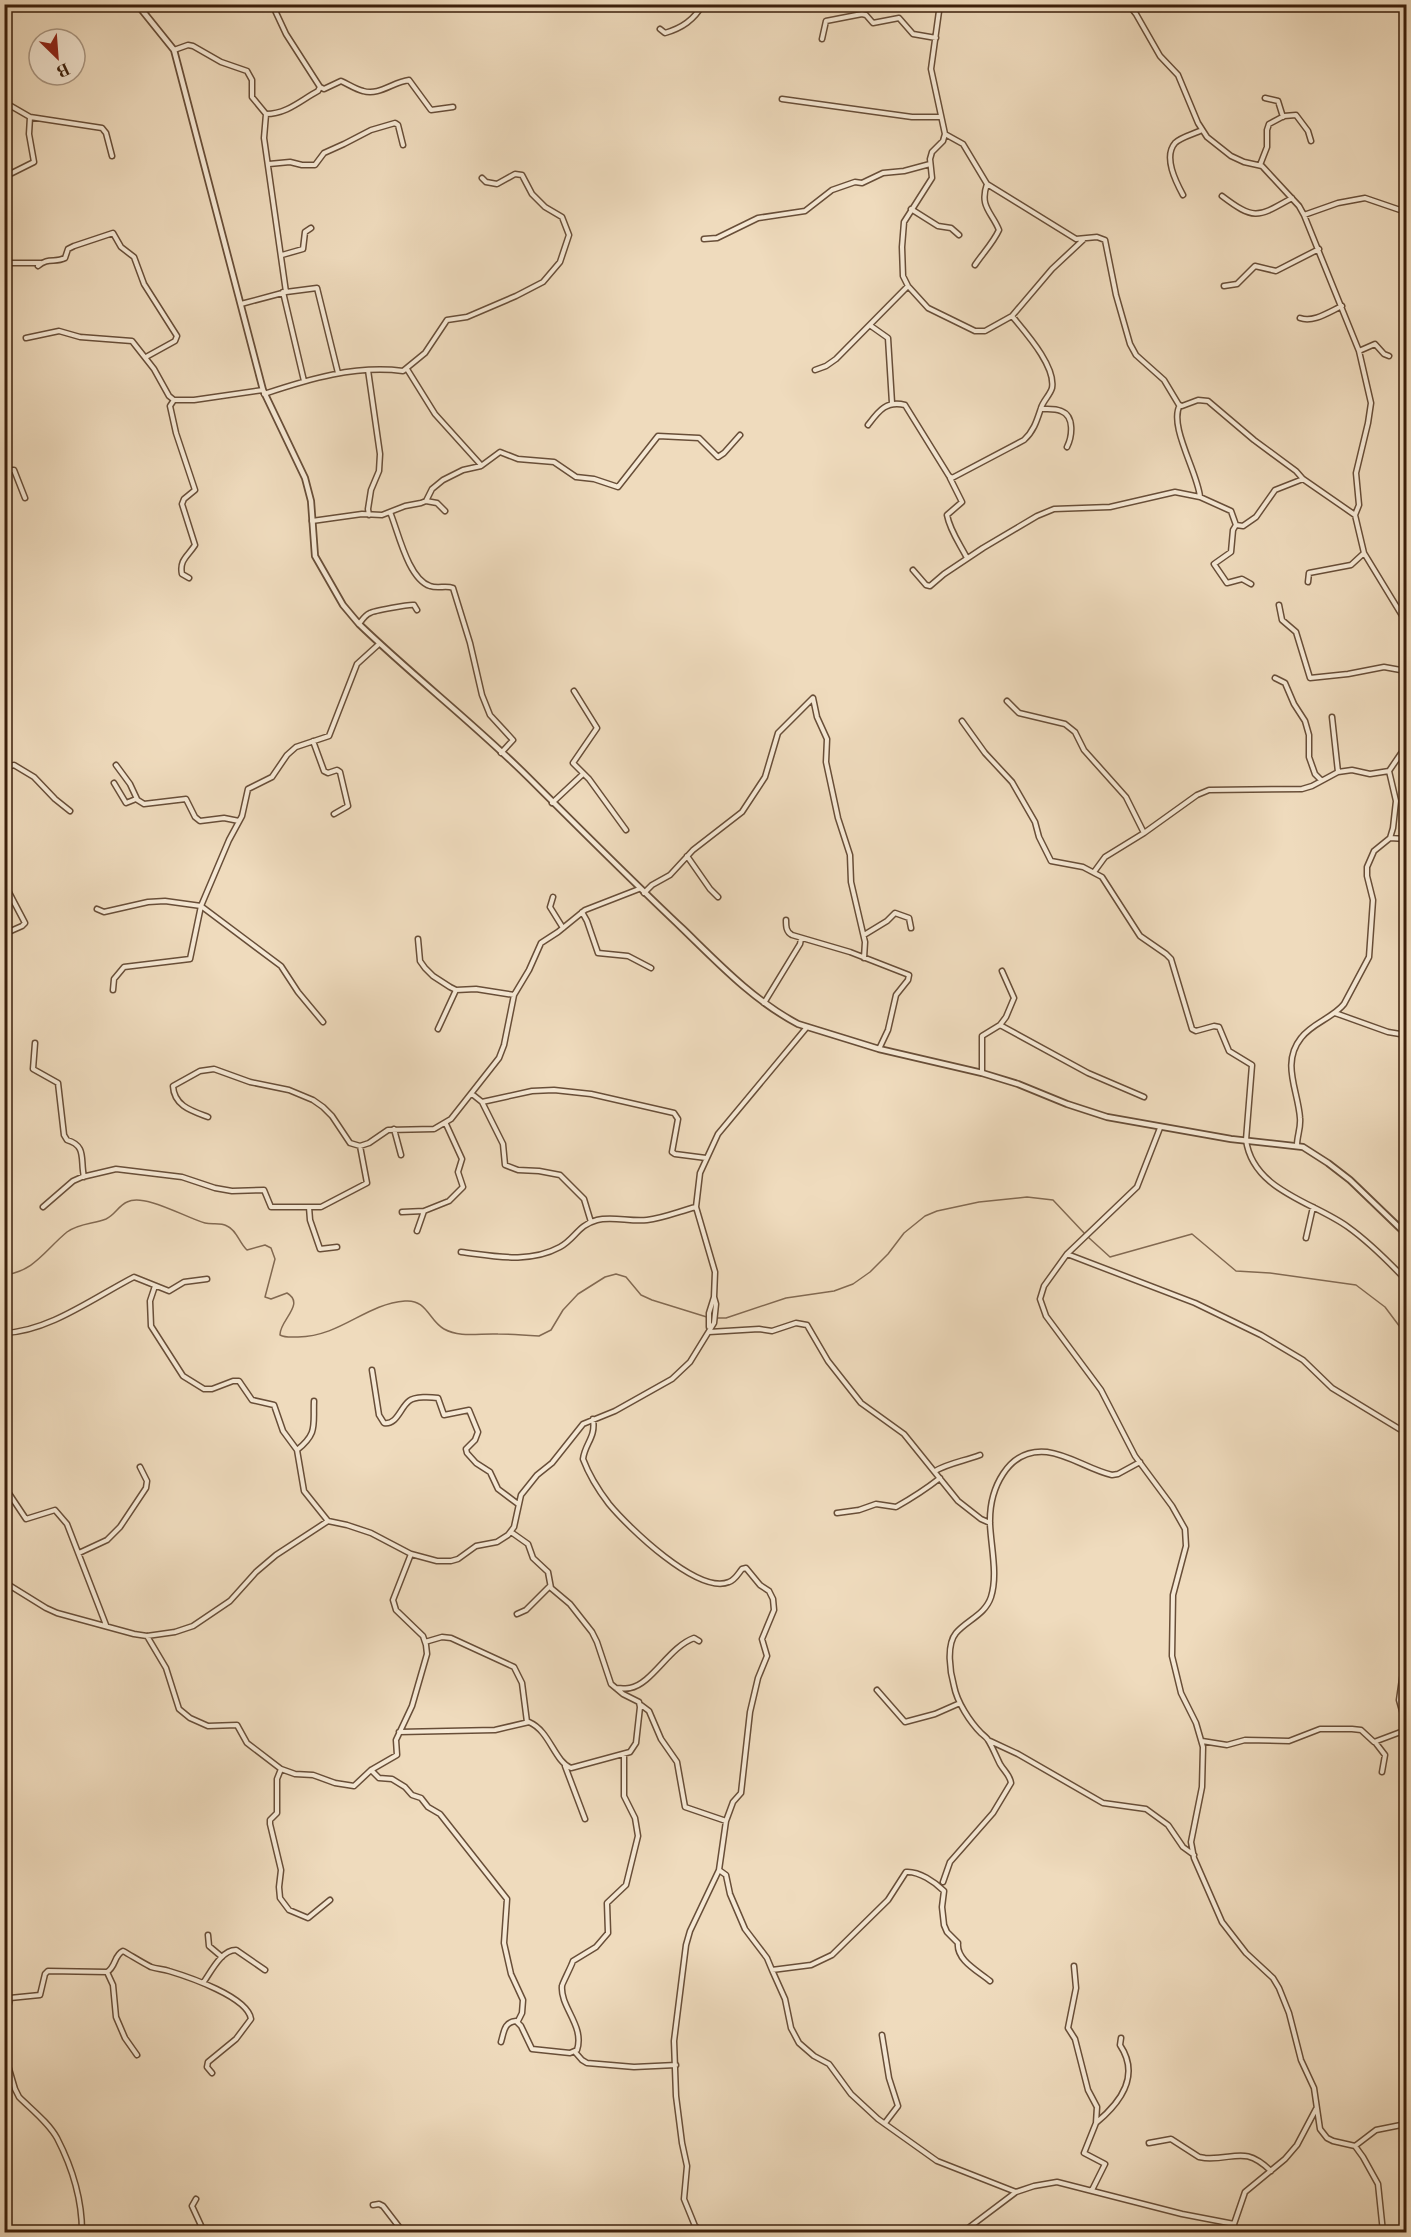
<svg xmlns="http://www.w3.org/2000/svg" width="1411" height="2237" viewBox="0 0 1411 2237" font-family="'Libre Bodoni',serif">
<style>
.lines{fill:none;stroke-linecap:round;stroke-linejoin:round}
.stream{stroke:#826951;stroke-width:1.5}
.minor-casing{stroke:#684e38;stroke-width:7}
.tertiary-casing{stroke:#684e38;stroke-width:8}
.minor{stroke:#f5e8d4;stroke-width:4}
.tertiary{stroke:#f5e8d4;stroke-width:4.5}
</style>
<rect width="100%" height="100%" fill="#efdbbd"/>
<filter id="stains"><feTurbulence type="fractalNoise" baseFrequency=".00333" numOctaves="4"/><feColorMatrix values="0 0 0 0 .2 0 0 0 0 .09 0 0 0 0 .02 0 0 0 .5 -.17"/></filter>
<radialGradient id="worn" r=".72"><stop offset=".6" stop-color="#630" stop-opacity="0"/><stop offset="1" stop-color="#630" stop-opacity=".3"/></radialGradient>
<g class="lines">
<path class="stream" d="M4,1115C11,1134 10,1153 4,1172
M1088,1237L1110,1257L1192,1234L1236,1271L1270,1273L1356,1285L1385,1307L1406,1335
M4,1275C34,1272 46,1249 67,1232C79,1223 93,1224 106,1219C115,1215 118,1206 127,1202C145,1193 186,1218 205,1223C212,1225 220,1222 227,1226C237,1230 239,1243 247,1250L265,1245L271,1248L275,1259L265,1297L271,1299L287,1293C306,1304 279,1321 280,1335C286,1338 291,1337 298,1337C342,1336 365,1304 405,1301C427,1299 429,1321 444,1329C460,1338 480,1333 498,1334C512,1334 526,1335 539,1336L551,1330L563,1310L578,1294L605,1277L616,1274L626,1277L641,1295L652,1300L710,1318H726L786,1298L834,1291L853,1284L870,1272L888,1254L904,1233L925,1216L937,1211L979,1202L1027,1197L1053,1200L1085,1234"/>
<g class="minor-casing">
<path id="minor" d="M1128,4L1136,14L1160,56L1178,75L1198,123L1207,137L1231,156L1244,162L1262,166L1299,206L1304,215L1359,351L1371,403L1368,423L1356,473L1359,505L1355,515L1364,553L1406,622
M4,13L9,4
M660,29L665,33C682,28 694,20 703,4
M822,39L826,21L862,14L866,15L873,23L899,18L913,34L936,38
M174,50L188,45L193,46L221,62L247,71L252,80V97L266,114L264,138L286,292
M320,87L324,89L341,81C348,84 355,89 363,91C379,96 393,82 409,80L431,110L453,107
M1265,98L1278,101L1283,117
M782,99L912,117H941
M4,102L30,117L102,128L106,133L112,156
M266,114C287,114 301,100 318,91L320,87L286,34L272,4
M945,134L963,144L987,184L1076,239L1097,237L1105,240L1116,295L1130,344L1136,355L1164,380L1179,405L1182,406L1198,400L1208,401L1254,440L1296,471L1303,479
M269,164L290,162L302,165H315L324,153L344,144L371,130L395,123L398,125L403,145
M1260,165L1267,147V130L1269,124L1284,116L1296,115L1308,131L1311,141
M12,173L34,162L29,134L30,117
M1183,195C1176,182 1163,157 1175,143C1181,137 1194,134 1202,130
M1222,196C1255,221 1258,217 1292,198
M911,209L938,226L951,228L959,235
M1304,215L1338,203L1365,198L1406,212
M704,239L717,238L758,218L805,211L832,190L855,182L862,183L883,173L904,171L930,164
M282,255L303,249L305,232L311,228
M4,263H41
M975,265C983,253 993,243 999,230C992,212 979,207 987,184
M38,266C48,257 55,263 65,258L68,249L74,246L113,233L121,247L134,257L144,284L177,336L175,341L146,357
M1224,286L1237,284L1255,266L1276,271L1319,249
M283,292L304,381
M241,304L286,292L317,288L338,373
M1012,316L1052,269L1083,240
M1300,318C1313,323 1329,312 1342,306
M871,326L888,338L892,403
M26,338L59,331L80,337L132,341L154,369L169,396L174,400H194L263,390
M1359,351L1375,344L1384,354L1389,356
M407,369L435,414L481,465
M368,370L380,454L379,471L371,490L368,509L369,515
M815,370L826,366L836,359L908,286
M264,394C309,379 355,365 403,371L425,353L447,320L467,317L516,296L543,282L560,262L569,235L562,217L545,207L532,194L522,175L515,174L497,184L486,182L482,178
M174,400L170,406L176,433L195,490L184,499L182,504L195,545C188,556 179,560 182,574L189,578
M1180,405C1168,425 1198,473 1200,497
M1041,409C1047,409 1055,408 1061,411C1075,416 1072,437 1067,447
M868,425C878,412 886,400 905,405L949,476L952,478L1024,440C1034,431 1037,420 1041,408C1043,401 1050,395 1052,388C1056,366 1025,332 1012,316L985,331H975L928,308L908,286L903,276L902,247L904,222L932,178L930,159L932,152L943,141L945,134L931,69L940,4
M4,470H14L25,498
M950,478L962,502L947,515C950,531 960,544 967,558
M426,501L437,503L445,511
M390,512C398,531 408,579 430,586C438,589 446,585 453,588L470,643L482,695L490,715L513,740L501,753
M312,521L362,514L382,515L405,506L421,503L426,501L432,489L443,480L463,470L481,466L500,452L518,459L554,462L576,477L594,479L618,487L658,436L699,438L718,457L724,453L740,435
M1236,525L1233,530L1231,552L1214,564L1227,583L1242,579L1251,584
M913,570L926,585L930,586L944,574L983,548L1037,516L1054,509L1110,507L1175,492L1200,497L1231,511L1236,525L1243,526L1256,517L1275,490L1303,479L1355,515
M1308,582L1309,573L1351,565L1364,553
M1279,605L1282,620L1296,632L1310,678L1348,674L1384,667L1406,671
M359,624C362,620 365,615 370,613C373,611 410,604 414,605L417,610
M1275,678L1285,683L1294,704L1305,721L1309,735V757L1315,774L1321,780
M574,691L597,728L573,763L589,779L626,830
M1007,701L1019,713L1065,724L1075,732L1084,750L1126,797L1144,833L1105,857L1094,872
M1332,717L1338,772
M962,721L985,753L1012,782L1035,822L1039,837L1051,861L1083,867L1102,877L1140,936L1166,954L1171,959L1192,1029L1196,1031L1214,1026L1219,1027L1229,1051L1252,1065L1246,1140C1253,1191 1314,1202 1348,1227C1369,1242 1388,1261 1406,1280
M313,741L324,771L328,773L337,770L340,772L348,806L334,814
M116,765L130,784L137,799
M4,768L14,765L34,777L55,799L70,811
M114,783L126,803L136,799L144,804L186,799L195,817L200,821L224,818L239,821
M552,803L583,774
M1144,833L1197,795L1209,790L1302,789L1312,786L1338,772L1352,770L1370,774L1389,771
M1390,838L1406,839
M687,856L710,889L718,897
M4,883L25,923L22,926L4,934
M644,893L652,885L670,875L693,850L742,812L765,777L778,733L813,698L817,717L827,739L826,762L838,818L850,855L851,882L865,942L864,958
M553,897L550,907L563,928
M97,909L104,912L148,902L165,901L201,906L281,966L298,992L323,1022
M582,912L587,921L598,953L628,956L651,968
M786,920C786,926 786,932 792,935L850,952L909,975L908,980L896,995L888,1030L879,1049
M864,935L887,921L895,913L909,918L911,928
M418,939L420,961L425,968L433,976L450,987L456,990L476,989L514,995
M113,990L114,979L124,967L190,959L201,906L229,840L242,816L248,789L272,777L287,755L296,747L329,736L357,664L379,644
M764,1003L800,944L801,939
M1335,1013L1388,1032L1406,1035
M1000,1025L1006,1017L1014,998L1002,971
M438,1029L456,990
M35,1043L33,1069L58,1083L64,1135L67,1140C87,1146 80,1159 84,1177
M982,1073V1036L1000,1025L1088,1073L1144,1097
M472,1094L482,1102L532,1091L554,1090L591,1094L674,1113L678,1119L672,1152L675,1154L706,1158
M482,1102L503,1144L505,1165L518,1170L539,1171L560,1175L584,1199L591,1222
M208,1117C192,1111 174,1106 173,1086L200,1071L214,1069L250,1082L289,1090L313,1100L323,1107L332,1116L350,1143L360,1146L369,1143L388,1130L434,1129L451,1119L499,1058L504,1045L514,995L529,970L541,943L558,932L585,910L639,889
M1160,1128L1137,1187L1067,1254L1044,1286L1040,1299L1046,1316L1101,1390L1135,1456L1172,1506L1185,1529L1186,1546L1173,1595L1172,1656L1181,1693L1196,1723L1203,1747L1202,1787L1191,1842L1194,1858L1222,1922L1246,1953L1273,1978L1279,1988L1289,2013L1301,2060L1314,2088L1320,2129L1327,2138L1333,2141L1355,2146L1363,2157L1378,2184L1383,2232
M394,1129L401,1155
M1297,1145C1297,1136 1301,1128 1300,1118C1298,1090 1281,1063 1301,1038C1312,1023 1333,1018 1344,1004L1369,957L1373,900L1367,876V867L1374,851L1390,838L1393,828L1396,801L1389,771L1406,746
M43,1207L73,1181L82,1177L116,1169L182,1177L215,1188L232,1191L264,1190L271,1207H321L367,1183L360,1146
M309,1207L310,1220L320,1249L337,1247
M402,1212L424,1211
M417,1231L424,1211L449,1201L463,1187L458,1172L462,1159L446,1124
M1306,1238L1313,1207
M461,1252C494,1256 529,1264 560,1247C575,1239 578,1225 597,1220C612,1216 631,1222 647,1220C664,1218 680,1211 696,1207
M1067,1254L1195,1303L1261,1335L1303,1360L1332,1388L1406,1433
M155,1286L150,1301L151,1326L183,1376L204,1389H212L233,1381H239L252,1400L274,1405L283,1431L297,1450L304,1491L328,1521
M709,1327V1313L714,1297
M709,1332L759,1329L772,1331L796,1323L807,1325L828,1361L861,1403L904,1434L958,1501L981,1519L990,1523
M4,1333C48,1332 95,1297 134,1277L169,1291L184,1282L207,1279
M372,1370L379,1415L384,1423C397,1425 400,1408 409,1401C415,1396 431,1397 438,1398L444,1415L469,1410L478,1432L475,1440L466,1449L467,1453L476,1463L490,1472L498,1489L518,1504
M593,1419C596,1438 585,1443 583,1459C589,1475 599,1491 609,1504C628,1527 698,1595 729,1582C735,1580 738,1574 742,1569L746,1568L760,1585L769,1591L773,1599L774,1610L762,1639L767,1656L758,1678L750,1712L741,1793L733,1802L726,1821L719,1870L690,1931L686,1945L674,2041L676,2096L682,2143L687,2166L684,2199L695,2226L702,2232
M297,1450C318,1433 313,1426 314,1401
M935,1471C949,1463 964,1461 980,1455
M4,1486L26,1519L55,1510L67,1524L106,1625
M837,1513L859,1510L876,1504L896,1507C912,1498 926,1489 940,1478
M79,1553L107,1540L120,1527L146,1488L147,1481L140,1467
M4,1582L46,1608L57,1613L134,1634L147,1636L175,1632L193,1626L230,1601L256,1572L276,1555L328,1521L347,1525L371,1533L411,1554L437,1561H451L458,1559L476,1546L497,1542L508,1535L514,1527L521,1495L537,1475L552,1463L583,1424L615,1411L672,1379L690,1362L714,1323L716,1304L714,1297L715,1272L696,1207L700,1173L718,1134L807,1027
M517,1614L526,1610L550,1586
M147,1636L166,1668L179,1709L190,1718L208,1726L237,1725L247,1743L281,1769L295,1774L313,1775L335,1783L354,1786L371,1770L397,1755L396,1740L412,1706L427,1654L426,1645L423,1636L396,1610L393,1600L411,1554
M425,1642L442,1637L451,1638L514,1667L522,1683L527,1722
M1406,1651L1399,1700L1406,1725
M616,1688C620,1688 626,1689 630,1688C652,1684 669,1647 694,1638L699,1641
M877,1690L905,1722L935,1714L960,1703
M641,1705L649,1711L661,1739L677,1762L685,1807L726,1821
M399,1732L495,1730L529,1722C550,1731 554,1761 571,1768L630,1752L636,1743L640,1707L639,1702L623,1694L611,1684L597,1642L592,1632L570,1604L551,1588L548,1572L533,1558L528,1544L511,1532
M990,1741L1018,1754L1103,1803L1146,1809L1168,1825L1183,1847L1194,1855
M1202,1741L1227,1745L1245,1740L1289,1741L1320,1729H1352L1361,1730L1374,1742L1406,1730
M1375,1742L1385,1755L1382,1772
M565,1766L585,1819
M281,1769L277,1779V1813L270,1820V1824L281,1870L279,1887L280,1898L289,1910L308,1918L330,1900
M371,1770L379,1778L392,1779L405,1787L412,1795L421,1798L428,1807L440,1814L507,1899L504,1943L511,1974L523,2000L522,2013L518,2021
M719,1870L726,1875L730,1894L745,1929L767,1958L772,1970L785,1999L791,2028L799,2043L814,2056L829,2064L851,2094L878,2119L937,2161L1016,2192
M943,1882L950,1862L993,1813L1011,1783C1010,1775 1004,1771 1000,1764C996,1756 992,1746 988,1740C987,1738 982,1734 981,1733C970,1722 957,1702 954,1686C950,1672 946,1645 956,1633C967,1620 985,1615 991,1597C998,1575 991,1547 990,1524C989,1490 1007,1448 1047,1452C1070,1455 1090,1470 1112,1475L1118,1474L1140,1462
M208,1935L209,1946L222,1957
M1074,1966L1076,1988L1068,2028L1075,2039L1088,2090L1097,2107L1096,2123L1084,2153L1105,2164L1092,2190
M772,1970L811,1965L832,1955L888,1900L906,1872C919,1871 935,1882 944,1891L942,1907L944,1925L947,1932L958,1943C956,1960 978,1971 990,1981
M107,1972L113,1985L116,2017L125,2038L137,2055
M203,1983C211,1972 221,1950 236,1950L265,1970
M4,1997L10,1998L40,1995L45,1974L48,1971L107,1972C116,1967 114,1955 123,1951C132,1956 141,1962 151,1967C157,1969 163,1969 169,1971C189,1977 248,1997 251,2019L236,2039L208,2062L207,2067L212,2073
M4,2028L10,1998
M882,2035L889,2078L898,2106L885,2123
M501,2042C504,2032 504,2022 516,2021L521,2026L532,2049L570,2053L577,2050C585,2026 560,2007 562,1986C562,1984 571,1967 573,1961L596,1947L608,1933L607,1903L626,1885L638,1836L635,1818L624,1796V1754
M4,2052L15,2089L19,2097C32,2110 48,2122 57,2138C72,2167 82,2201 82,2232
M575,2052L582,2060L587,2063L634,2067L676,2065
M1097,2122C1122,2101 1140,2075 1120,2045L1121,2038
M1149,2143L1171,2139L1199,2157L1205,2158C1235,2160 1244,2145 1271,2171
M1355,2146L1376,2130L1406,2124
M196,2199L192,2206L204,2232
M373,2205L379,2204L383,2206L403,2232
M1234,2224L1245,2192L1285,2159L1297,2145L1316,2109
M963,2232L1016,2192L1034,2186L1057,2182L1182,2214L1234,2224L1235,2232"/>
</g>
<g class="tertiary-casing">
<path id="tertiary" d="M137,4L174,50L263,390L305,478L311,501L315,556L343,605L359,624C414,677 476,725 530,779C581,830 631,880 683,929C719,964 753,1000 798,1024L879,1049L982,1073L1018,1084L1067,1104L1107,1117L1231,1139L1303,1147L1328,1163L1350,1180L1406,1234"/>
</g>
<use href="#minor" class="minor"/>
<use href="#tertiary" class="tertiary"/>
</g>
<rect width="1411" height="2237" fill="none" stroke="#efdbbd" stroke-width="24"/>
<rect x="6" y="6" width="1399" height="2225" fill="none" stroke="#3b1f0b" stroke-width="3"/>
<rect x="12" y="12" width="1387" height="2213" fill="none" stroke="#3b1f0b" stroke-width="1.5"/>
<g transform="translate(57 57) rotate(155)"><circle r="28" fill="#f5e8d4" stroke="#ab9884" stroke-width="1.5"/>
<path d="M0-4.5L10 22L0 15L-10 22Z" fill="#8f2418"/>
<text y="-9" font-size="16" font-weight="bold" text-anchor="middle" fill="#3b1f0b">B</text>
</g>
<rect width="100%" height="100%" filter="url(#stains)"/>
<rect width="100%" height="100%" fill="url(#worn)"/>
</svg>
